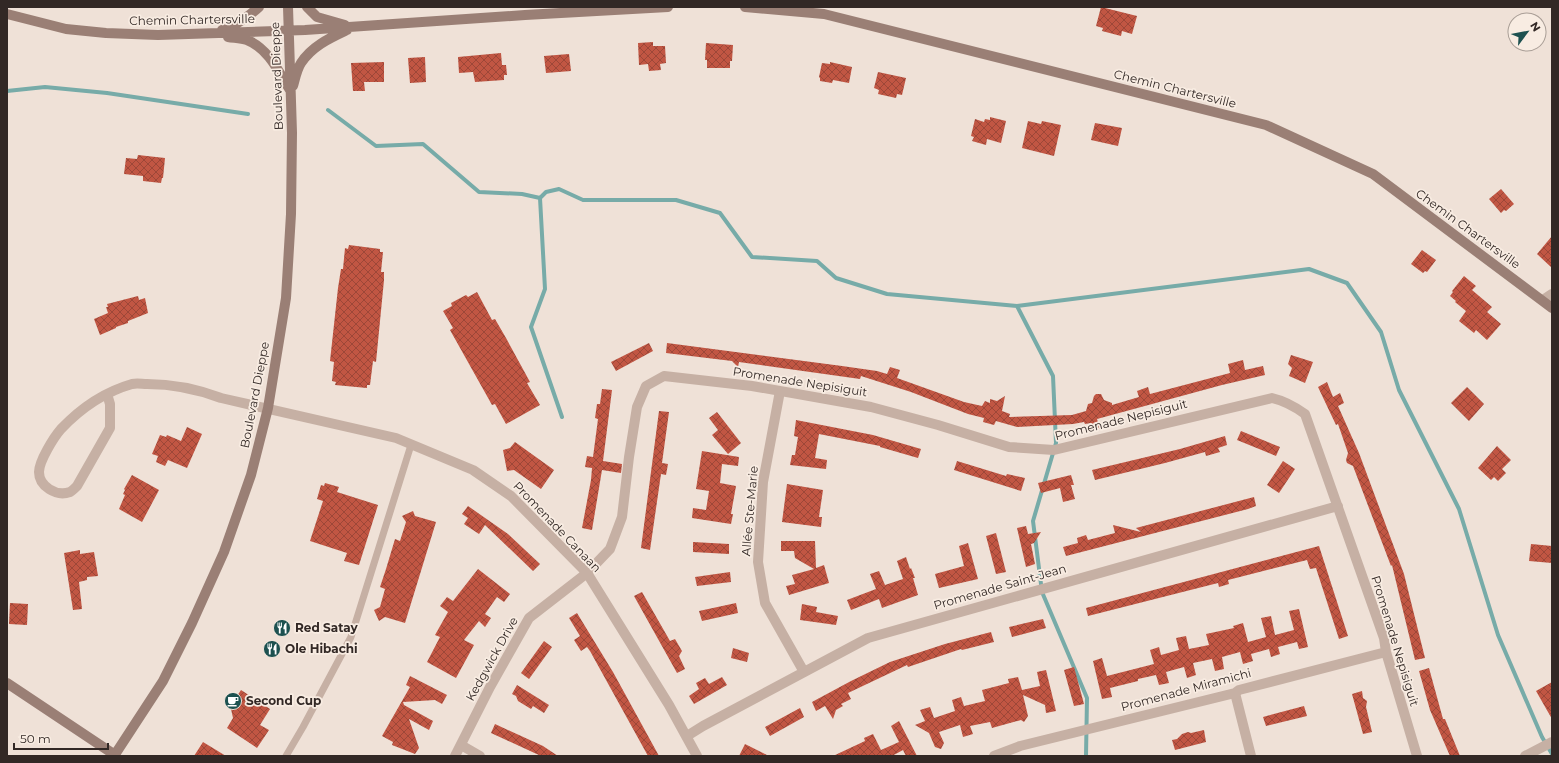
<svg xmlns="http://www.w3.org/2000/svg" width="1559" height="763" viewBox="0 0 1559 763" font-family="Montserrat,sans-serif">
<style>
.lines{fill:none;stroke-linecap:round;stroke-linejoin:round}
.stream{stroke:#77aba8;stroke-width:4}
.building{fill:url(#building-cross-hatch)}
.lane{stroke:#c6b0a4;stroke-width:7}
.street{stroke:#c6b0a4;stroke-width:10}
.secondary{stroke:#9a7f75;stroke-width:10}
.labels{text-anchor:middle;stroke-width:3.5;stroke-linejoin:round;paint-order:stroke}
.street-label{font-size:12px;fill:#322825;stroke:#f8ece2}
.poi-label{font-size:12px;font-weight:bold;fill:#322825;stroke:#f8ece2;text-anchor:start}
</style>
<defs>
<pattern id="building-cross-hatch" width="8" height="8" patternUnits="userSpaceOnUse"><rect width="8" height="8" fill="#c15643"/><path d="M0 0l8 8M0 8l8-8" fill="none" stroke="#9d4738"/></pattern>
</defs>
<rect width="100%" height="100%" fill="#efe1d7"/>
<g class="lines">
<path class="stream" d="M7,91L45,87L107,93L248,114
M328,110L376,146L423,144L479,192L522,194L540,198
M540,198L546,192L559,189L583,200H676L720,213L752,257L817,261L836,278L887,294L1017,306L1309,269L1347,283L1381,332L1399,390L1459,509L1498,635L1542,737L1552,754
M540,198L545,289L531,327L562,417
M1017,306L1053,376L1056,443L1033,521L1042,592L1087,698L1086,756"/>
</g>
<path class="building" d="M1101,7L1137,16L1132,34L1122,31L1121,36L1102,31L1103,28L1096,26Z
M653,42V46H665L666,63L660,64L661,70L649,71L648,64L639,65L638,43Z
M706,43L733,45L732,61H730V68H707V60H705Z
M501,53L502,65H506L507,75H504V80L475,82L473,72L459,73L458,57Z
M569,54L571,71L546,73L544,56Z
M425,57L426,82L410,83L408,58Z
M384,62V82H364L365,91H353L351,63Z
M830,62L852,67L849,83L833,80L832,83L820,81V78L819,77L822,63L830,64Z
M878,72L906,78L902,95L897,94L896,98L878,94L879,90L874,88Z
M990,117L1006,121L1001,143L987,139L986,145L972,141L974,137L971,136L975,119L984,122L985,119L990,120Z
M1028,121L1041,124L1042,121L1061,125L1054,156L1022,148Z
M1095,123L1122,128L1118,146L1091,140Z
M138,155L165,158L163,178H162L161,183L143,181V176L124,174L126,158L137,159Z
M1501,189L1514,204L1506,211L1504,210L1501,213L1489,199Z
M1552,236V268L1537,254Z
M349,245L380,249V252H383L381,272H384V280L376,362L373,361L370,385H367V388L335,385L336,382L332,381L334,362L330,361L338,288L341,269H343L345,248L348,249Z
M1422,250L1436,260L1427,272L1425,271L1423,273L1411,264Z
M1464,276L1476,286L1472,290L1492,307L1487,312L1501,324L1487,340L1476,330L1474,333L1459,321L1466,311L1455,302L1456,301L1450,296L1453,292L1452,291Z
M477,292L492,320L495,319L506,338L530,382L527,383L540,405L506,424L495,404L492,405L450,330L453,328L443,311L452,306L451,303L466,295L468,297Z
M138,296L139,300L145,298L148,313L128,321V323L116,327V328L100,335L94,319L108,313L106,307H108L107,304Z
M649,343L653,351L616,371L611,362Z
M667,343L842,366L877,371L887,374L890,367L900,370L897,378L964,402L982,406L985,401L990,403V399L997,401L1005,396L1002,411L1010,414L1009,417L1072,415L1086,411L1088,404L1092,403L1094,396L1096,394H1101L1104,400L1112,403V405L1139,397L1137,391L1148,387L1150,394L1230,373L1228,364L1243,360L1245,370L1263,366L1265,375L1222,385L1097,419L1100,429L1091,423L1085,424L1084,422L1073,424L1017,427L996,421L994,425L983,422L984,418L968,414L911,392L861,376L860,379L739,362L738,367L732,361L666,353Z
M1291,355L1313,362L1305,383L1289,376L1292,368L1288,364Z
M1327,382L1333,397L1340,393L1344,403L1338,406L1359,453L1404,574L1425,658L1415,660L1392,565L1391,566L1353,466L1347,463L1346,460L1348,453L1338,424L1336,425L1318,387Z
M1467,387L1484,404L1469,421L1451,403Z
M602,389L612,390L603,461L622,464L621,473L602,470L592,530L582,528L591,480L592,468L585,467L587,456L593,457L598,419L595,418L597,404H600Z
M659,411L669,412L662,463L668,464L666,475L661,474L650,550L641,548Z
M717,412L741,443L728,454L712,435L718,430L709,418Z
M796,420L873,435L921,449L918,458L880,447V446L819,434L815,458L827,460L826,469L790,465L792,455H795L798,437L794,436Z
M187,427L202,434L187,468L168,460L165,466L156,462L158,456L152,454L160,435L166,437L167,435L181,441Z
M1241,431L1280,447L1276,456L1237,440Z
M1225,436L1227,445L1218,448L1220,452L1206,456L1205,452L1165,463L1095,480L1092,470L1180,449Z
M515,442L554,470L541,489L514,470L507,471L503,450L510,448Z
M1497,446L1511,460L1502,469L1506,473L1498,481L1494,477L1491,480L1478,468Z
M702,451L739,457L738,466L722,464L720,483L736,486L731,514H733L731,524L692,518L693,508L706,510L709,491L696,489Z
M957,461L1006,476L1007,474L1025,478L1021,491L954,470Z
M1283,461L1295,469L1279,493L1267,485Z
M132,475L159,490L142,522L119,509L125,495L123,494L125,490L124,489Z
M1071,475L1074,485H1071L1075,499L1063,502L1060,488L1041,493L1038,483Z
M325,483L339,487L337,492L378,505L359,565L344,561L347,553L310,541L323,501L317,499L321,485L324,486Z
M787,484L823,490L819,517H822L821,527L782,522Z
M1254,497L1256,506L1248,509L1066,556L1063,547L1078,543L1077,538L1086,535L1088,540L1115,533L1113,525L1141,532L1136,528Z
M468,506L508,534L540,564L533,571L485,525L479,534L464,524L468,518L462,514Z
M413,511L415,516L436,522L405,623L385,617L379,621L374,610L380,607L385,589L380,587L386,569L395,539L400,541L406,522L402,516Z
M1026,526L1028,534L1041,532L1034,543L1031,544L1035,564L1026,567L1017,528Z
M996,533L1006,572L996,574L986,536Z
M781,541H815L816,568L824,565L829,583L789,595L786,586L795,584L792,575L814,569L795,558L794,551H781Z
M693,542L729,544V554L693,552Z
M968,543L978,579L939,588L935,574L964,566L959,546Z
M1531,544L1552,546V563L1529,561Z
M1319,546L1348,636L1339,639L1316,568L1310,569L1307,560L1228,580L1229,584L1219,587L1218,583L1088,616L1086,608Z
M80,550V554L94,552L98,576L87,577V580L79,582L82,609L73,610L64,553Z
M906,557L910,569L911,568L915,578H913L918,595L882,608L879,599L851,610L847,600L876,589L870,574L879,571L885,585L903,579L897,561Z
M478,569L510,594L504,602L497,597L485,614L491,618L485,627L479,621L464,640L474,645L456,678L427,662L440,637L435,635L448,612L440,606L447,597L453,601Z
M730,572L731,582L697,586L695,577Z
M642,592L670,641L675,639L682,651L679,656L685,669L677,673L634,596Z
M10,603L28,604L27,625L9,624Z
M736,603L738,613L702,621L699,611Z
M802,604L817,607L816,612L838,616L836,625L800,620Z
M1299,609L1308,647L1299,649L1297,642L1278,647L1280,654L1271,657L1269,649L1251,654L1253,661L1243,664L1240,652L1222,657L1224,669L1215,671L1212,659L1193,663L1196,675L1187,678L1184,667L1166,672L1169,683L1159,685L1156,675L1138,679V681L1110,688L1112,697L1102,699L1093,661L1102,658L1107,676L1154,664L1150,650L1159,647L1161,655L1179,650L1176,638L1186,636L1189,649L1209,645L1206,634L1234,628L1233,626L1243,623L1248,642L1266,637L1261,618L1271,616L1275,635L1294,630L1289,611Z
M577,613L613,672L659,756H648L590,651L587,647L581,651L574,640L580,636L569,618Z
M1043,619L1046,628L1012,637L1009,627Z
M991,632L994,642L962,650L961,649L908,667L907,665L848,693L851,699L841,704L843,706L836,710L833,719L825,706L816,711L812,702L851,681L890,662L945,644Z
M544,641L552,647L529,679L521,673Z
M733,648L749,653L747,662L731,658Z
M1074,667L1084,704L1074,706L1064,670Z
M1429,668L1443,719H1445L1460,756H1450L1430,710L1419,671Z
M1046,670L1056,711L1046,713L1045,705L1023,695L1028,716L1024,722L1021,720L992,728L990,722L970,726L973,734L963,737L960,725L939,732L944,743L941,749L935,747L929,733L915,725L925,721L920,710L930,707L934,718L955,711L952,700L961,697L964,706L985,701L982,690L1009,683L1008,679L1018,677L1022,690L1040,686L1037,672Z
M410,676L447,695L442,704L435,700L403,702L404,705L433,721L429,730L409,719L419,748L415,754L392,745L393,742L382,736L410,687L406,685Z
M722,677L727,685L694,704L689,696L699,689L696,683L705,678L709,684Z
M1552,682V719L1536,691Z
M517,685L549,705L544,713L533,706L531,709L518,701L516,696L512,694Z
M241,690L270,709L260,725L269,730L257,748L227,728L233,718L231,709L227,707L235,694L237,696Z
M1362,691L1363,698L1367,701L1366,707L1372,732L1363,734L1352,694Z
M1304,706L1307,716L1266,726L1263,717Z
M800,708L804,717L770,736L765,727Z
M899,721L917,756H906L903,750L892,756H833L865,741L864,738L873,734L881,750L899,742L891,726Z
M495,724L543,746L558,756H541L491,733Z
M1204,730L1206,742L1175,750L1172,740L1177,739L1182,734L1188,732L1191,733Z
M203,742L226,756H194Z
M745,744L769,756H739Z"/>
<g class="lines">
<path class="lane" d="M286,756L303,727L351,637L411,445"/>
<path class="street" d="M1543,300L1552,294
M780,391L763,482L758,562L765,603L804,672
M107,394L110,404V428L77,486C75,488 72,491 70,492C56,497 39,486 39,472C39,461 54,437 61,429C80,409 104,392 132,384C137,383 142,384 147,384C173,384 197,389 221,398L396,438L473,470L511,496L587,573L669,705L697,756
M1235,693L1251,756
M687,736L703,726L868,638L1338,506
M461,745L480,756
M455,756L490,687L529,618L587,573L610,549L622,517L629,457L637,407L646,386L664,376L752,386L871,407L938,425L1009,447L1054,450L1272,398C1285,401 1294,406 1305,414L1384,638L1386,652L1417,756
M994,756L1020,746L1235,693L1239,690L1386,652
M1525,756L1552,742"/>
<path class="secondary" d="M307,7L317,17L345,25
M745,7L824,14L1266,125L1373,174L1552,308
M7,14L66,29L106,33L158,35L305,30L525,15L668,7
M222,30C237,25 247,18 259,7
M228,37C234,38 241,38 247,40C268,48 279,72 290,90
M293,86C295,79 297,69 301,63C312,46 330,38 347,30
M7,683L115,755
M114,756L163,681L192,623L224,552L251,475L268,408L286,298L291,214L292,133L288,7"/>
</g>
<defs>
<g id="restaurant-disc" transform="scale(0.9)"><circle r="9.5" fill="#1d5150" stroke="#f8ece2"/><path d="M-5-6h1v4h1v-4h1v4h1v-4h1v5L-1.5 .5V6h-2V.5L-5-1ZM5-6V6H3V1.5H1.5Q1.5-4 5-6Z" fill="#fff"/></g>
<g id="cafe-disc" transform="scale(0.9)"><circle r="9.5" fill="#1d5150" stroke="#f8ece2"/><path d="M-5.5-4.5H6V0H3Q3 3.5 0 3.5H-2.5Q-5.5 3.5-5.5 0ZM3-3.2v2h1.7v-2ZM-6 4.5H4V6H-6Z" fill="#fff"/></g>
</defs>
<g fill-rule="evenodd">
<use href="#restaurant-disc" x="282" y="628"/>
<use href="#restaurant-disc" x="272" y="649"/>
<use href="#cafe-disc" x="233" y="701"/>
</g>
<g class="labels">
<g class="street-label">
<text transform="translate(192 20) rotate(-1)" y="4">Chemin Chartersville</text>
<text transform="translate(277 76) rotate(-92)" y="4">Boulevard Dieppe</text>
<text transform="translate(1175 89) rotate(14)" y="4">Chemin Chartersville</text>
<text transform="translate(1468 229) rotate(36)" y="4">Chemin Chartersville</text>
<text transform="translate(800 382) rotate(9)" y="4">Promenade Nepisiguit</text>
<text transform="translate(255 395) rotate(-79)" y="4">Boulevard Dieppe</text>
<text transform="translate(1121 420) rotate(-14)" y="4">Promenade Nepisiguit</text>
<text transform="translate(750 511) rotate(-85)" y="4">Allée Ste-Marie</text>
<text transform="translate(557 527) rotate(46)" y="4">Promenade Canaan</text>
<text transform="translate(1000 587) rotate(-16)" y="4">Promenade Saint-Jean</text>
<text transform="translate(1395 641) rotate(73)" y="4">Promenade Nepisiguit</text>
<text transform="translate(492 659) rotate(-61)" y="4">Kedgwick Drive</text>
<text transform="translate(1186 690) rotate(-15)" y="4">Promenade Miramichi</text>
</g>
<g class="poi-label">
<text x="295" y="632">Red Satay</text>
<text x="285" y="653">Ole Hibachi</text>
<text x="246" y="705">Second Cup</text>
</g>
</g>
<rect width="1559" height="763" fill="none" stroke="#322825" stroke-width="16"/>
<g transform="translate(1527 32) rotate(58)"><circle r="19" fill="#f8ece2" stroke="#a99e96"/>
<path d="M0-3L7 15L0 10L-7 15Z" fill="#1d5150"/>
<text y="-6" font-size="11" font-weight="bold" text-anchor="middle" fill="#322825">N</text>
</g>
<path d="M14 743v6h94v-6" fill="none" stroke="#322825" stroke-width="2"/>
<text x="20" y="743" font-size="12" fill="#322825" stroke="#f8ece2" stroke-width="3" paint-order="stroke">50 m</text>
</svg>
